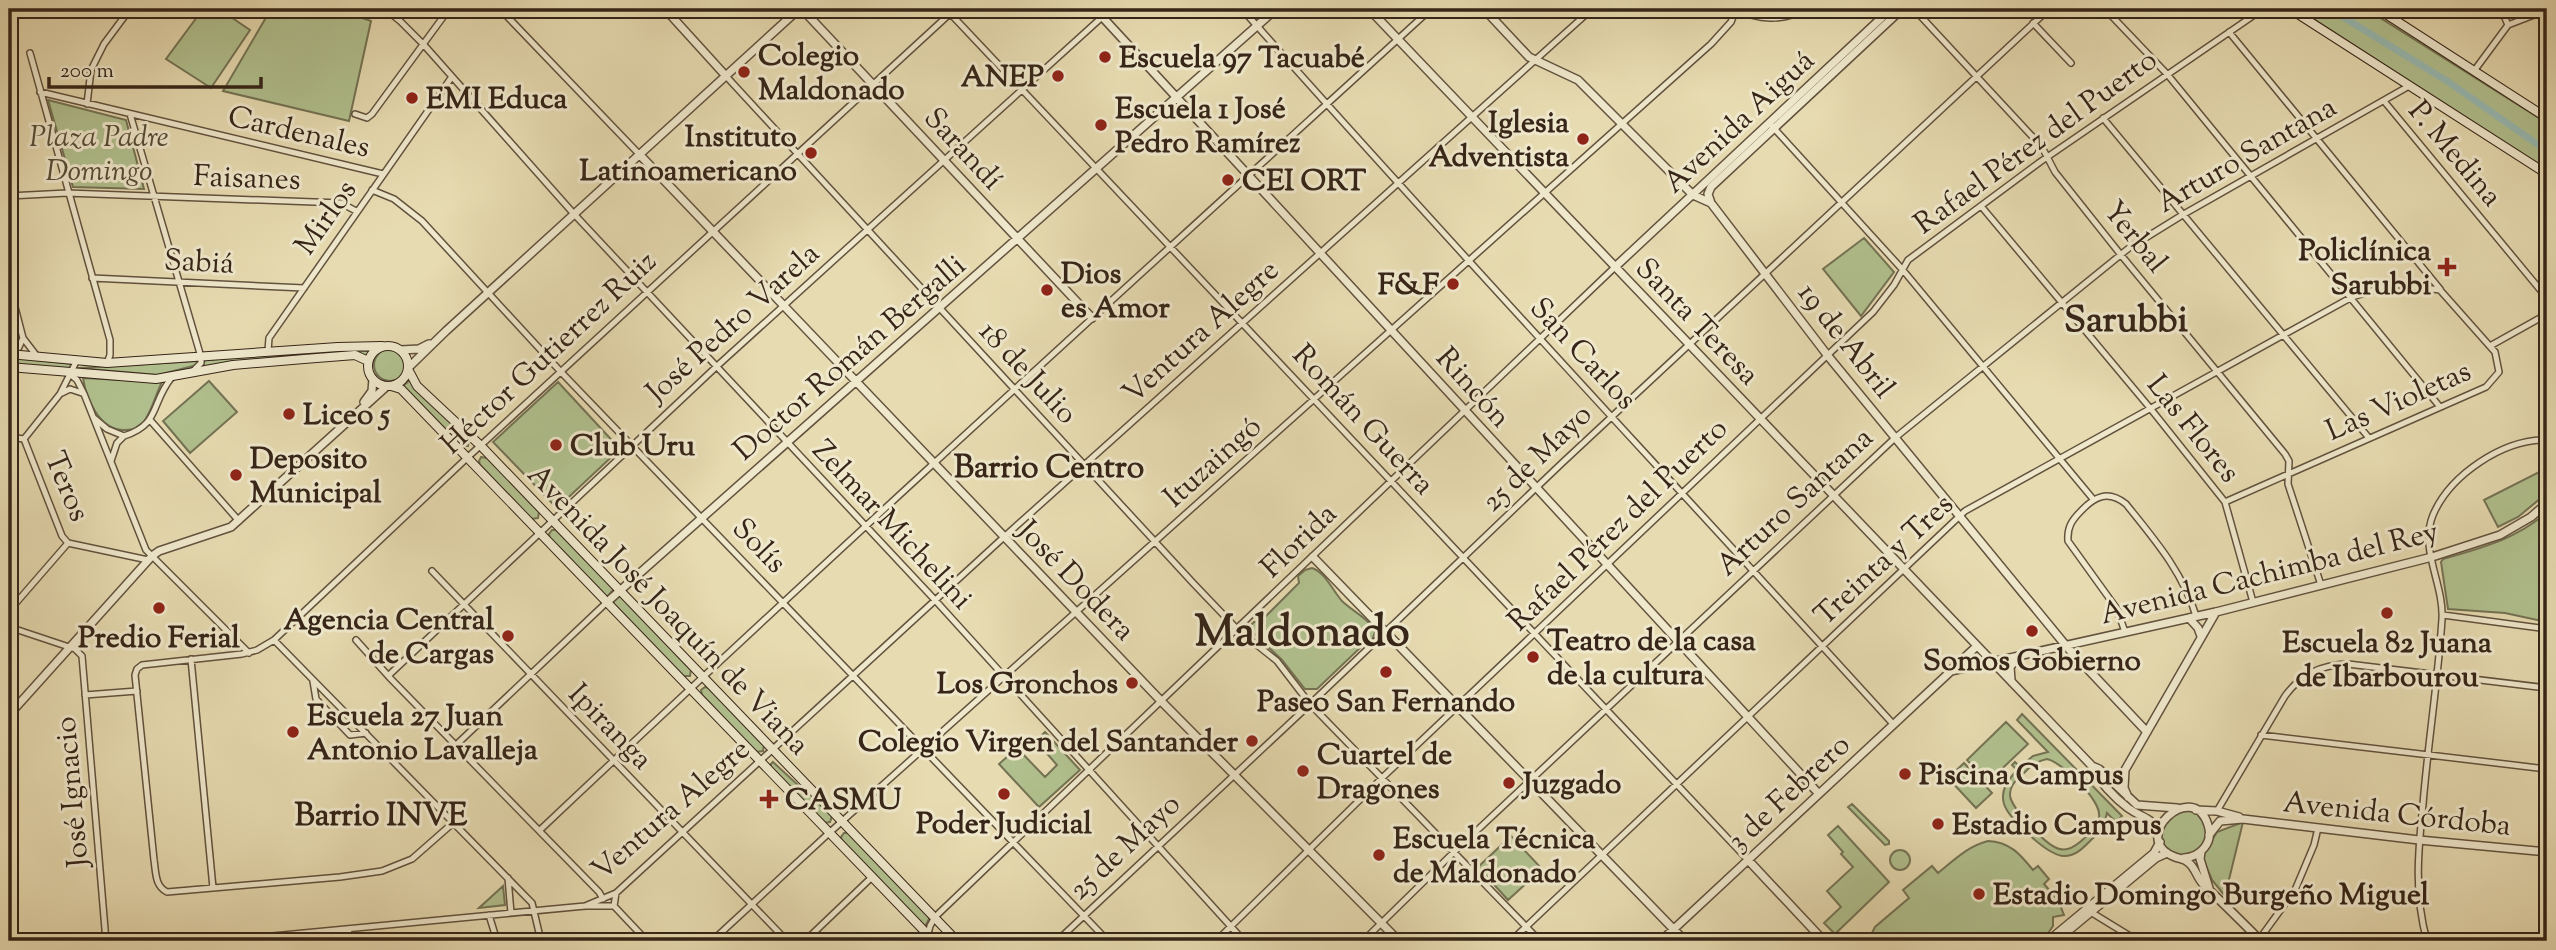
<svg xmlns="http://www.w3.org/2000/svg" width="2556" height="950" viewBox="0 0 2556 950" font-family="'Sorts Mill Goudy',serif">
<style>
.green{fill:#b1c18f;stroke:#747354;stroke-width:2;fill-rule:evenodd}
.lines{fill:none;stroke-linecap:round;stroke-linejoin:round}
.canal{stroke:#98bab3;stroke-width:7}
.minor-casing{stroke:#62523e;stroke-width:8}
.tertiary-casing{stroke:#62523e;stroke-width:10}
.secondary-casing{stroke:#362518;stroke-width:10}
.minor{stroke:#efe8cc;stroke-width:5}
.tertiary{stroke:#efe8cc;stroke-width:7}
.secondary{stroke:#efe8cc;stroke-width:8}
.poi-dot{fill:#8f2418;stroke:#efe8cc;stroke-width:2.5}
.labels{text-anchor:middle;stroke-width:6;stroke-linejoin:round;paint-order:stroke}
.poi-label{font-size:30px;font-weight:bold;fill:#362518;stroke:#efe8cc;text-anchor:start}
.street-label{font-size:30px;fill:#362518;stroke:#efe8cc}
.park-label{font-size:30px;font-style:italic;fill:#554c36;stroke:#efe8cc}
.neighbourhood-label{font-size:32px;font-weight:bold;fill:#362518;stroke:#efe8cc}
.district-label{font-size:37px;font-weight:bold;fill:#362518;stroke:#efe8cc}
.town-label{font-size:44px;font-weight:bold;fill:#362518;stroke:#efe8cc}
</style>
<rect width="100%" height="100%" fill="#e7dbb1"/>
<filter id="stains"><feTurbulence type="fractalNoise" baseFrequency=".00286" numOctaves="4"/><feColorMatrix values="0 0 0 0 .2 0 0 0 0 .09 0 0 0 0 .02 0 0 0 .5 -.17"/></filter>
<radialGradient id="worn" r=".72"><stop offset=".6" stop-color="#630" stop-opacity="0"/><stop offset="1" stop-color="#630" stop-opacity=".3"/></radialGradient>
<path class="green" d="M203,9H219L250,30L211,88L166,59Z
M271,9C306,9 339,8 371,21L349,121L223,91Z
M2298,9H2366L2547,123V170Z
M48,100L126,120L144,189L73,187Z
M1864,238L1894,272L1861,316L1823,269Z
M374 365a16 16 0 1 1 32 0a16 16 0 1 1-32 0Z
M338,350L370,351L367,356L358,353L202,368L205,360Z
M9,357L73,364L68,369L9,364Z
M198,361L197,365L158,375L78,368Z
M83,378L162,382C156,393 149,420 140,426C135,430 130,430 124,430C99,430 86,398 83,378Z
M410,380L469,439L468,446H462L403,386Z
M209,381L237,412L190,453L163,421Z
M558,382L620,449L557,508L493,442Z
M481,457L487,458L539,512L538,518L531,519L480,465L479,461Z
M2547,468V493L2518,517L2498,527L2484,500Z
M2547,512V622L2505,613L2448,609L2441,562L2443,559C2481,548 2517,539 2547,512Z
M552,530H556L614,589L607,597L550,538L549,534Z
M1312,568C1325,572 1333,591 1342,601C1352,611 1370,619 1375,632L1372,640L1364,644L1317,689H1305L1282,660L1248,628L1254,622H1260L1299,583L1298,576L1305,570Z
M619,594L691,670L690,676H683L613,603Z
M705,687L709,688L764,745L763,751L756,752L702,695L701,690Z
M2022,714L2122,816L2116,822L2107,813C2105,825 2100,832 2091,840C2083,848 2076,856 2064,856C2048,856 2009,819 2004,804C2000,790 2008,780 2017,770L2012,765L2015,762L2020,767L2033,756L2048,752L2017,720ZM2047,759C2062,762 2102,801 2099,817C2098,827 2087,836 2080,842C2074,847 2067,851 2060,849C2047,847 2010,807 2010,795C2010,785 2017,779 2024,773C2031,765 2037,761 2047,759Z
M2006,722L2028,744L1988,782L1967,760Z
M1045,732L1080,770L1039,807L999,764L1017,748L1045,777L1057,765L1036,741Z
M773,762L800,787L808,790L832,816L830,822L824,823L771,768V764Z
M1964,763L1992,793L1976,808L1948,778Z
M1852,804L1889,841V844L1885,845L1848,807Z
M2190,809L2206,820L2207,844L2184,858C2157,844 2159,848 2164,818Z
M2243,822L2225,896L2212,880L2203,859V855L2217,832Z
M1838,826L1889,882L1835,934L1824,923L1841,907L1827,891L1853,867L1841,854L1843,852L1828,835Z
M844,833H849L930,917L925,927L842,841L841,837Z
M1511,836L1542,869L1508,900L1478,867Z
M1988,841C2010,842 2020,854 2033,870L2038,866L2049,879L2044,884L2058,900L2064,915L2053,917V926L2046,936L2048,940L1868,941L1875,927L1909,898L1903,890L1932,866L1938,873C1954,860 1968,846 1988,841Z
M1890 860a10 10 0 1 1 20 0a10 10 0 1 1-20 0Z
M503,886L505,905L479,908Z"/>
<g class="lines">
<path class="canal" d="M2330,9L2447,81L2547,151"/>
<g class="minor-casing">
<path id="minor" d="M385,9L400,21L424,45L574,214L935,600L1244,941
M500,9L639,154
M946,9L1749,861
M1242,9C1456,251 1677,486 1894,725
M1736,9C1757,20 1783,22 1804,9
M1914,9L2042,147L2055,172L2121,255L2285,454L2289,461L2288,484L2321,585
M2105,9L2167,74L2440,407
M2501,9L2508,25
M2033,23L2071,63
M2229,32L2440,289
M30,53L110,340V355L107,363
M2474,71L2508,25L2547,10
M725,75L1194,584L1237,629L1277,661L1310,704L1540,941
M40,92L383,174
M2384,101L2547,298
M87,104L91,70L104,44L130,9
M130,114L201,357V363L193,371
M355,114L367,118L372,114L449,9
M2103,118L2369,438
M1772,126L1902,269L2093,499
M372,190L394,199L422,221L561,372L1108,941
M9,196L67,193L341,203L356,211
M1981,206L2150,408L2225,502L2253,602
M92,278L304,288
M9,284L23,338L36,355
M2490,346L2547,314
M268,351L269,338L451,78
M11,354L19,347L23,338
M70,374L77,380L84,394L146,550L249,653
M62,393L70,389L82,393
M94,418L107,429L124,436C161,424 150,404 172,377
M150,420L239,521
M9,437L24,439L60,394L77,360
M24,439L62,536L68,543
M111,461L117,443L124,436
M68,543L148,560
M432,571L787,941
M9,611L68,543
M2443,615L2547,629
M9,627L75,649L82,656L106,941
M2125,632L2117,609L2068,541C2067,527 2072,520 2081,511C2095,496 2108,490 2126,504C2154,539 2183,572 2196,616
M274,640L532,903L541,941
M356,640L391,679L599,892L603,899
M191,659L213,888
M389,675L716,367L1111,9
M313,681L316,699L350,735L366,733
M85,695L137,691
M2261,735L2547,769
M456,745L606,603
M2217,811L2285,696C2301,674 2321,665 2348,664L2547,688
M453,823L412,859L382,871L340,877L167,892C155,886 156,873 154,860L135,675L137,669L142,665L242,654L257,650L274,640L468,457L955,9
M540,830C833,553 1133,281 1431,9
M508,878L511,913
M616,893L614,906L647,941
M585,906L616,893L1004,537L1592,9
M2089,911L2138,941
M489,915L497,941
M348,929L351,941
M928,934L930,926L935,917L1615,267
M219,941L585,906H614
M712,941L829,833L1711,44L1731,22L1736,9
M805,941L872,877
M1057,941L1306,708L1561,464L2049,9
M1216,941L1382,778L1873,312L1894,285L1908,260L2040,162L2263,9
M1363,941L1454,852L1896,437L2129,248L2184,214L2409,86
M1511,941L1965,511L2352,297L2394,284L2440,290L2495,352L2499,372L2486,387L2225,502
M2258,941L2295,890L2314,845L2318,828
M2427,941C2414,895 2418,852 2423,804C2428,743 2438,681 2442,619C2444,584 2419,549 2433,515C2450,475 2503,439 2547,440"/>
</g>
<g class="tertiary-casing">
<path id="tertiary" d="M665,9L725,75
M802,9L1092,318
M1095,9L1819,794
M1369,9L2092,766C2098,781 2115,798 2128,808C2142,818 2149,816 2159,831
M1484,9L1529,57L1578,80L1693,195L1711,203L1828,356L2067,647L2147,732
M639,154L1162,702L1399,941
M1711,203L1708,194L1711,187L1902,9
M1615,267L1891,9
M401,350L419,349L429,344
M408,368L446,331L799,9
M364,402L372,391L373,379
M1313,557L1685,941
M606,603L1276,9
M2189,618L2198,628L2201,636
M1952,669L1977,646
M2011,680L2010,667L2018,658
M9,715L152,556L159,551L231,527L387,386
M2092,766L2099,769L2137,805L2177,808
M2128,797L2124,788L2125,770L2216,612
M2196,810L2217,811L2239,817
M2209,835L2220,821L2243,819L2419,840L2547,852
M2201,852L2200,859L2209,888
M2184,858C2200,857 2214,843 2208,825C2193,777 2127,839 2175,857C2180,859 2184,858 2189,863C2196,869 2197,878 2204,885C2223,903 2242,922 2261,941
M1749,861L1824,941
M1661,941L1951,671L2216,612L2432,557L2500,535L2531,517L2547,503
M2048,941L2154,853L2160,842
M2056,941L2156,858L2167,853"/>
</g>
<g class="secondary-casing">
<path id="secondary" d="M2290,9L2547,174
M2378,9L2547,118
M368 366a20 20 0 1 1 40 0a20 20 0 1 1-40 0Z
M9,354L107,363L338,347L382,346
M9,367L156,379L233,365L304,359L355,355L368,361
M408,369L417,386L481,446L957,941
M391,386L401,389L934,941"/>
</g>
<use href="#minor" class="minor"/>
<use href="#tertiary" class="tertiary"/>
<use href="#secondary" class="secondary"/>
</g>
<g class="poi-dot">
<circle cx="1105" cy="57" r="7"/>
<circle cx="744" cy="72" r="7"/>
<circle cx="1058" cy="76" r="7"/>
<circle cx="412" cy="98" r="7"/>
<circle cx="1101" cy="125" r="7"/>
<circle cx="1583" cy="139" r="7"/>
<circle cx="811" cy="153" r="7"/>
<circle cx="1228" cy="180" r="7"/>
<path d="M2443.5 256.5h7v7h7v7h-7v7h-7v-7h-7v-7h7z"/>
<circle cx="1453" cy="284" r="7"/>
<circle cx="1047" cy="290" r="7"/>
<circle cx="289" cy="414" r="7"/>
<circle cx="556" cy="445" r="7"/>
<circle cx="236" cy="475" r="7"/>
<circle cx="159" cy="608" r="7"/>
<circle cx="2387" cy="613" r="7"/>
<circle cx="2032" cy="631" r="7"/>
<circle cx="508" cy="636" r="7"/>
<circle cx="1533" cy="657" r="7"/>
<circle cx="1386" cy="672" r="7"/>
<circle cx="1132" cy="683" r="7"/>
<circle cx="293" cy="732" r="7"/>
<circle cx="1252" cy="741" r="7"/>
<circle cx="1303" cy="771" r="7"/>
<circle cx="1905" cy="774" r="7"/>
<circle cx="1509" cy="783" r="7"/>
<circle cx="1004" cy="794" r="7"/>
<path d="M765.5 788.5h7v7h7v7h-7v7h-7v-7h-7v-7h7z"/>
<circle cx="1938" cy="824" r="7"/>
<circle cx="1379" cy="855" r="7"/>
<circle cx="1979" cy="894" r="7"/>
</g>
<g class="labels">
<g class="poi-label">
<text x="758" y="65">Colegio<tspan x="758" dy="34">Maldonado</tspan></text>
<text x="1119" y="67">Escuela 97 Tacuabé</text>
<text x="1044" y="86" text-anchor="end">ANEP</text>
<text x="426" y="108">EMI Educa</text>
<text x="1115" y="118">Escuela 1 José<tspan x="1115" dy="34">Pedro Ramírez</tspan></text>
<text x="1569" y="132" text-anchor="end">Iglesia<tspan x="1569" dy="34">Adventista</tspan></text>
<text x="797" y="146" text-anchor="end">Instituto<tspan x="797" dy="34">Latinoamericano</tspan></text>
<text x="1242" y="190">CEI ORT</text>
<text x="2431" y="260" text-anchor="end">Policlínica<tspan x="2431" dy="34">Sarubbi</tspan></text>
<text x="1061" y="283">Dios<tspan x="1061" dy="34">es Amor</tspan></text>
<text x="1439" y="294" text-anchor="end">F&amp;F</text>
<text x="303" y="424">Liceo 5</text>
<text x="570" y="455">Club Uru</text>
<text x="250" y="468">Deposito<tspan x="250" dy="34">Municipal</tspan></text>
<text x="494" y="629" text-anchor="end">Agencia Central<tspan x="494" dy="34">de Cargas</tspan></text>
<text x="159" y="647" text-anchor="middle">Predio Ferial</text>
<text x="1547" y="650">Teatro de la casa<tspan x="1547" dy="34">de la cultura</tspan></text>
<text x="2387" y="652" text-anchor="middle">Escuela 82 Juana<tspan x="2387" dy="34">de Ibarbourou</tspan></text>
<text x="2032" y="670" text-anchor="middle">Somos Gobierno</text>
<text x="1118" y="693" text-anchor="end">Los Gronchos</text>
<text x="1386" y="711" text-anchor="middle">Paseo San Fernando</text>
<text x="307" y="725">Escuela 27 Juan<tspan x="307" dy="34">Antonio Lavalleja</tspan></text>
<text x="1238" y="751" text-anchor="end">Colegio Virgen del Santander</text>
<text x="1317" y="764">Cuartel de<tspan x="1317" dy="34">Dragones</tspan></text>
<text x="1919" y="784">Piscina Campus</text>
<text x="1523" y="793">Juzgado</text>
<text x="785" y="809">CASMU</text>
<text x="1004" y="833" text-anchor="middle">Poder Judicial</text>
<text x="1952" y="834">Estadio Campus</text>
<text x="1393" y="848">Escuela Técnica<tspan x="1393" dy="34">de Maldonado</tspan></text>
<text x="1993" y="904">Estadio Domingo Burgeño Miguel</text>
</g>
<g class="street-label">
<text transform="translate(1738 121) rotate(-43)" y="10">Avenida Aiguá</text>
<text transform="translate(299 131) rotate(13)" y="10">Cardenales</text>
<text transform="translate(2035 141) rotate(-36)" y="10">Rafael Pérez del Puerto</text>
<text transform="translate(964 148) rotate(47)" y="10">Sarandí</text>
<text transform="translate(2456 153) rotate(50)" y="10">P. Medina</text>
<text transform="translate(2246 154) rotate(-30)" y="10">Arturo Santana</text>
<text transform="translate(247 177) rotate(2)" y="10">Faisanes</text>
<text transform="translate(325 217) rotate(-55)" y="10">Mirlos</text>
<text transform="translate(2136 236) rotate(51)" y="10">Yerbal</text>
<text transform="translate(199 261) rotate(3)" y="10">Sabiá</text>
<text transform="translate(1698 321) rotate(46)" y="10">Santa Teresa</text>
<text transform="translate(732 322) rotate(-42)" y="10">José Pedro Varela</text>
<text transform="translate(1200 331) rotate(-42)" y="10">Ventura Alegre</text>
<text transform="translate(1847 340) rotate(52)" y="10">19 de Abril</text>
<text transform="translate(548 352) rotate(-43)" y="10">Héctor Gutierrez Ruiz</text>
<text transform="translate(1584 353) rotate(47)" y="10">San Carlos</text>
<text transform="translate(849 357) rotate(-41)" y="10">Doctor Román Bergalli</text>
<text transform="translate(1029 372) rotate(47)" y="10">18 de Julio</text>
<text transform="translate(1474 387) rotate(48)" y="10">Rincón</text>
<text transform="translate(2398 400) rotate(-24)" y="10">Las Violetas</text>
<text transform="translate(1364 419) rotate(47)" y="10">Román Guerra</text>
<text transform="translate(2194 428) rotate(51)" y="10">Las Flores</text>
<text transform="translate(1536 457) rotate(-44)" y="10">25 de Mayo</text>
<text transform="translate(1212 461) rotate(-42)" y="10">Ituzaingó</text>
<text transform="translate(68 486) rotate(67)" y="10">Teros</text>
<text transform="translate(1794 501) rotate(-43)" y="10">Arturo Santana</text>
<text transform="translate(893 524) rotate(47)" y="10">Zelmar Michelini</text>
<text transform="translate(1617 524) rotate(-44)" y="10">Rafael Pérez del Puerto</text>
<text transform="translate(1298 540) rotate(-44)" y="10">Florida</text>
<text transform="translate(760 545) rotate(46)" y="10">Solís</text>
<text transform="translate(1883 559) rotate(-43)" y="10">Treinta y Tres</text>
<text transform="translate(2269 572) rotate(-14)" y="10">Avenida Cachimba del Rey</text>
<text transform="translate(1077 580) rotate(46)" y="10">José Dodera</text>
<text transform="translate(669 609) rotate(46)" y="10">Avenida José Joaquín de Viana</text>
<text transform="translate(611 726) rotate(46)" y="10">Ipiranga</text>
<text transform="translate(71 792) rotate(-95)" y="10">José Ignacio</text>
<text transform="translate(1788 792) rotate(-43)" y="10">3 de Febrero</text>
<text transform="translate(670 809) rotate(-41)" y="10">Ventura Alegre</text>
<text transform="translate(2397 813) rotate(6)" y="10">Avenida Córdoba</text>
<text transform="translate(1124 846) rotate(-43)" y="10">25 de Mayo</text>
</g>
<g class="park-label">
<text x="99" y="146">Plaza Padre<tspan x="99" dy="34">Domingo</tspan></text>
</g>
<g class="neighbourhood-label">
<text x="1049" y="477">Barrio Centro</text>
<text x="381" y="825">Barrio INVE</text>
</g>
<g class="district-label">
<text x="2126" y="331">Sarubbi</text>
</g>
<g class="town-label">
<text x="1302" y="645">Maldonado</text>
</g>
</g>
<rect width="2556" height="950" fill="none" stroke="#e7dbb1" stroke-width="35"/>
<rect x="10" y="10" width="2535" height="929" fill="none" stroke="#362518" stroke-width="3.5"/>
<rect x="18" y="18" width="2521" height="915" fill="none" stroke="#362518" stroke-width="2"/>
<path d="M49 77v10h212v-10" fill="none" stroke="#362518" stroke-width="3.5"/>
<text x="60" y="77" font-size="21" fill="#362518" stroke="#efe8cc" stroke-width="5" paint-order="stroke">200 m</text>
<rect width="100%" height="100%" filter="url(#stains)"/>
<rect width="100%" height="100%" fill="url(#worn)"/>
</svg>
